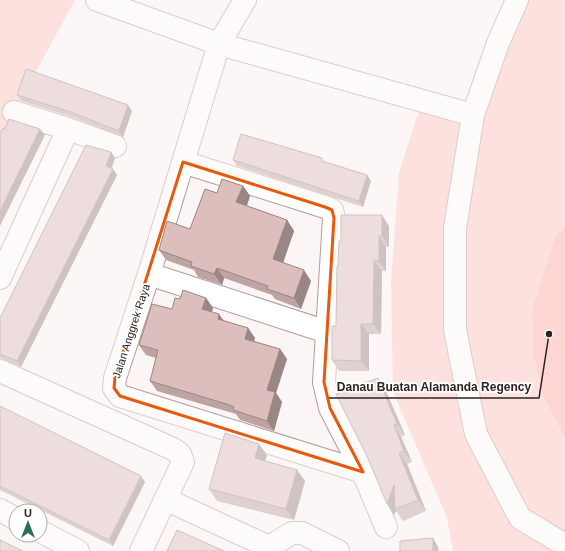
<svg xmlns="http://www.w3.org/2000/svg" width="565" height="551" viewBox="0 0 565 551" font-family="Helvetica,sans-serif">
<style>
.green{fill:#fdc8c4}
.water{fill:#feafaa}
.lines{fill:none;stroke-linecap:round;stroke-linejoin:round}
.minor-casing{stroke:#b79a98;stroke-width:24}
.minor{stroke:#fff;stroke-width:22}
.wall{fill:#bda4a3}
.shaded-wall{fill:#9a8684}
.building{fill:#dcbfbd;stroke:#9a8684}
.marked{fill:none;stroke:#e8590c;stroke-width:3;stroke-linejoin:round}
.labels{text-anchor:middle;stroke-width:3.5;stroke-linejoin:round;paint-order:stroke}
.street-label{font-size:11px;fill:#2c2221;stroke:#fff}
.leader{fill:none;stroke:#2c2221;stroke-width:1.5}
.callout-dot{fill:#2c2221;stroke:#fff;stroke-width:1.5}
.callout-label{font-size:12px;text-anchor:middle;font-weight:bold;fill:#2c2221;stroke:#fff;stroke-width:3.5;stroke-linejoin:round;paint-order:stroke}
</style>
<rect width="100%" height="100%" fill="#fcf5f5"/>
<path class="green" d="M0,0H75L14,112L0,143Z
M518,0H565V228L556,234L544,398L565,438V551H453L447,518L393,392L391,283L399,173L422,101L473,115Z"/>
<path class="water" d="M565,228V438L544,398L534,357L532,311L556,234Z"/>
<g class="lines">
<g class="minor-casing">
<path id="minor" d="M97,0L219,44L473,115
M245,0L219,44L149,274L115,378L114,388L120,396L363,472
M517,0L498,43L473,115L455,228V330L476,434L520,518L565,545
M68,129L115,146
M183,162L325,207L332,210L334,218L324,382L330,408L363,472L386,527
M149,274L327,332
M0,278L68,129L14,112
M0,371L173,449L180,454L183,462L141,551
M165,499L269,547L268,551
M0,510L16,519
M40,531L78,551
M269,547L292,533H302L338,551"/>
</g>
<use href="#minor" class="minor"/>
</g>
<path class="wall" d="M17,95L132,111L123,137L72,117L21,101Z
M111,152L115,158L112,168L113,169L117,175L21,367L0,358V318Z
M233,160L325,162L371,181L363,207L237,166Z
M243,186L250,196L247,206L287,220L294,231L283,262L311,281L301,309L275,299L272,295L224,278L222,285L198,277L194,270L166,260L159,250L190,229L217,193Z
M389,226V247H386V271H382L381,334H369V371H339L332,360L336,326L338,266L341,241Z
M206,298L213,308L212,312L225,321L248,328L255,338L254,341L280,349L287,359L276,393L282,402L274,431L240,420L236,414L157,391L150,381L156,358L146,355L139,345L172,309L180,299Z
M385,389L405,435L401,437L412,462L407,464L426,511L403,521L396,511L394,515Z
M0,406L145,482L113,546L0,490Z
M267,455L265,461L297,470L305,481L294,520L217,501L209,489Z"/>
<path class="shaded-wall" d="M128,105L132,111L123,137L119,131Z
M40,129L45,135L0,226V211Z
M111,152L115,158L110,171L106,166Z
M113,169L117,175L21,367L17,361Z
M367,175L371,181L363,207L359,201Z
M243,186L250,196L244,213L236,202Z
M382,215L389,226V247L382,236Z
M287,220L294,231L281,269L273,259Z
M379,236L386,247V271L379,261Z
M374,261L382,271L381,334L373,324Z
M217,268L224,278L222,285L214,274Z
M304,270L311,281L301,309L294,298Z
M206,298L213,308L209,319L202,309Z
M219,314L226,324L218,319Z
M361,324L369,334V371L361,361Z
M248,328L255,338L252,349L245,339Z
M280,349L287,359L276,393L282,402L274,431L267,421V390Z
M378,378L385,389L405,435L397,424Z
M394,425L401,437L412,462L404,451Z
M259,444L267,455L263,469L255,458Z
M399,453L407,464L426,511L418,500Z
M297,470L305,481L294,520L286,509Z
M141,476L145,482L113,546L109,540Z
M394,485L395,509L396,511L394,515L387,504Z
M433,538L438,547L439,551H433Z"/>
<path class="building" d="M26,69L128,105L119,131L68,111L17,95Z
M9,119L40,129L0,211V133L3,128L5,129Z
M241,134L322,158V161L367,175L359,201L233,160Z
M86,145L111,152L106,166L113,169L17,361L0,354V318Z
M222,179L243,186L236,202L287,220L273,259L304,270L294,298L267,289L268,286L217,268L214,274L191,266L192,262L159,250L167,221L190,229L205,189L217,193Z
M341,215H382V236H379V261H374L373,324H361V361L332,360V326H336L337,266H338L339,241H341Z
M183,290L206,298L202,309L219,314L218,319L248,328L245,339L280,349L267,390L275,392L267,421L233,410L234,407L230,405L150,381L158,350L139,345L152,304L172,309L175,298L180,299Z
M378,378L397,424L394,425L404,451L399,453L418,500L395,509L394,485L387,504L367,456L336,394Z
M0,406L141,476L109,540L0,486Z
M225,433L259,444L255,458L297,470L286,509L209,489Z
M177,530L224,551H167Z
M433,538V551H400V541Z
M0,540L23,551H0Z"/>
<path d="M0 0H565V551H0ZM183,162L325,207L332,210L334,218L324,382L330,408L363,472L120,396L114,388L115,378Z" fill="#fcf5f5" fill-opacity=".55" fill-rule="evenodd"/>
<path class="marked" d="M183,162L325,207L332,210L334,218L324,382L330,408L363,472L120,396L114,388L115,378Z"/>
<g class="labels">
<g class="street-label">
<text transform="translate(131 331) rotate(-72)" y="4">Jalan Anggrek Raya</text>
</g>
</g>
<path class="leader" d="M549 334L539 398H329"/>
<circle class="callout-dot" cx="549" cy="334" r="4"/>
<g class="callout-label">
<text x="434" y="391">Danau Buatan Alamanda Regency</text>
</g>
<g transform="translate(28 523)"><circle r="19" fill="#ffffff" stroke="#aba7a6"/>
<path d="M0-3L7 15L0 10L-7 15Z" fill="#2b6c5b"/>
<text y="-6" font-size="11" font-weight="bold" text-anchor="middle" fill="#2c2221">U</text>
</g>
</svg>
